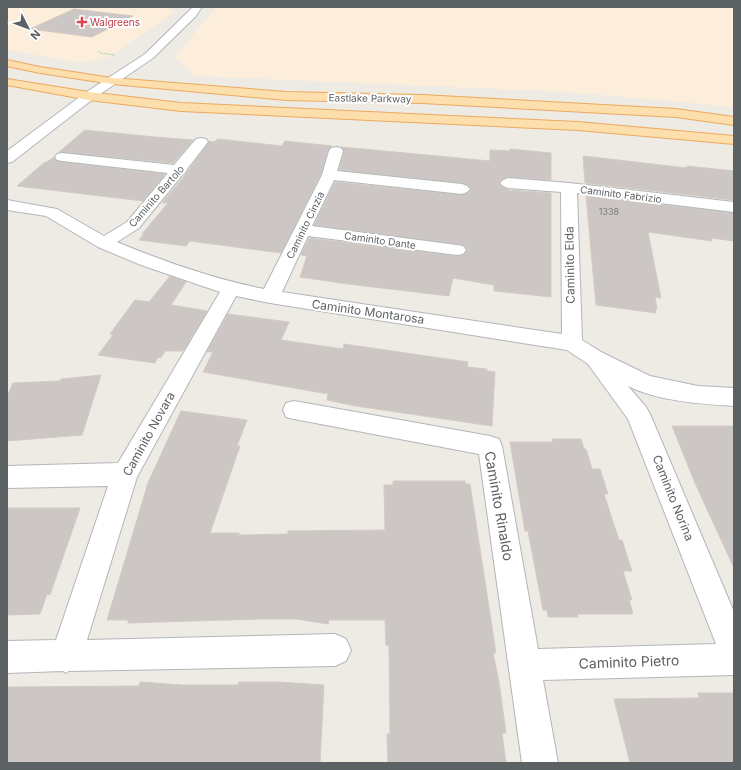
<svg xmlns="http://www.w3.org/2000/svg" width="741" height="770" viewBox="0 0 741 770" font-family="Inter,sans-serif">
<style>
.commercial{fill:#fceedb}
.building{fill:#ccc7c4;stroke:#d3cbc3}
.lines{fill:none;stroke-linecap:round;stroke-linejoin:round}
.minor-casing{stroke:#b2b6b9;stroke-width:2}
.major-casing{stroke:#eca960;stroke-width:2}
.path{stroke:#9fcda3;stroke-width:1;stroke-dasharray:2 1;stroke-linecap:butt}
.minor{fill:#fff;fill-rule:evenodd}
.major{fill:#fcdfac;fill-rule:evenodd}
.health-dot{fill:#e0444e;stroke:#fff;stroke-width:1.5}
.labels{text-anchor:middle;stroke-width:4;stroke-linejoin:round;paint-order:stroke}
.far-number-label{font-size:9px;fill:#787a7c}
.far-health-label{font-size:10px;fill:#be3a42;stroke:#fff;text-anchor:start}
.far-street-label{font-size:10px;fill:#5c6164;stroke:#fff}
.street-label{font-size:12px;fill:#5c6164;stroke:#fff}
.near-street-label{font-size:14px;fill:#5c6164;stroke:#fff}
</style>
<rect width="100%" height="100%" fill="#eeeae4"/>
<path class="commercial" d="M7,7H157L171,9L173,13L109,57L81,63L7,50Z
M216,7H734V107L567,92L195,76L175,57Z"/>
<path class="building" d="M74,9L133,16L92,37L30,29Z
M85,130L155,137L193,140L173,163L59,152Z
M218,139L282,146L285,141L332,146L328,150L321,174L281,253L190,241L186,246L139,240L144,234H142L168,203H162L186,174L209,141L214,142Z
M342,147L490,161V150L510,151V149L551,153V180L508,177L502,179L498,183L502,187L508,190L551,193V297L494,291V285L453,278L449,296L348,284L300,277L307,256L301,255L309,238L457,256L463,255L468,250L464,245L457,244L314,225L335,182L462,195L468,193L472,189L468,185L462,183L339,170L344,151Z
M583,156L687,168V166L734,171V200L585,183Z
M54,157L56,161L62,162L165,174L143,201L17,186L45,162H47Z
M586,196L734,213V241L711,238L712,241L648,232L661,298L655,297L657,309H655L656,313L596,305Z
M170,276L186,282L171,305L207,311L183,351H165L161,358L158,357L155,363L98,355L113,335L110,334L135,300L149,302Z
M228,314L289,322L281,340L343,349L344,344L468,362L467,367L487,369V371L495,372L492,426L356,406L327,400L328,394L203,372L213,352H207Z
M101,375L82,435L7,441V397L13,383L60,381L61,379Z
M181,411L247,420L237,446H240L210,533H239V535L288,534V531L385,530L384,485H393V481H465V484H470L496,653H493L499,682L506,733H502L506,763H388L387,734H390L389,646L386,645L385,620H329L328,624L296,619H262L128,623V620H107L148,483Z
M672,426H734V568L695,483Z
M552,439H581L584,449H586L592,469H600L608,494H604L619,540H622L632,571H623L632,600H629L633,614H577L578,617H548L547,610H543L528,531H525L510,442H553Z
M7,508H80L50,595L47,594L40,614L7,615Z
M140,682L182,685H238L239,682H279L324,685L320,763H7V687L139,686Z
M698,693H734V763H630L614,699L699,698Z"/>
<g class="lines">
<g class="minor-casing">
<path id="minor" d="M193,7H202L195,17L153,58L93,99L12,162L7,163V151L85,93L145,54Z
M201,138L206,139L208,142L187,169L185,173L183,174L139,228L117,242C165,262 214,279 264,289L322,175L329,151L331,148L336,147L341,148L343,151L337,171L462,184L467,186L470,189L467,192L462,194L334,180L312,226L457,245L463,246L466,250L463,254L457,255L308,236L282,292L562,334L561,192L508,188L503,186L500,183L503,180L508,178L569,183L734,202V212L577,193L582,340L601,352L650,376L698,386L734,388V406C701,404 658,401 628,386L646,407L650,414L734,612V675L543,680L558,763H522L479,454L294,419L286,417L283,410L286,403L294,401L490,436L499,439L502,446L538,649L716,644L628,419L588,364L567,350L270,303L236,296L137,477L87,640L335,634L346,639L351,650L346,661L335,666L69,671L66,673L63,671L7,673V641L56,640L108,486L7,488V466L118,463L220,292L141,265L98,247L46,216L7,210V200L57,209L104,236L127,222L168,173L62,161L57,160L55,157L57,154L62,153L174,165L196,139Z"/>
</g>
<g class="major-casing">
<path id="major" d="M7,60L40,67L112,78L286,92L422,95L676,109L734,117V125L676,117L422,103L286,100L112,84L40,73L7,66Z
M7,79L89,92L181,103L578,122L734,136V144L578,130L181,111L89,100L7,85Z"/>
</g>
<path class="path" d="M98,51L101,53L115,55"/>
<use href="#minor" class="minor"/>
<use href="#major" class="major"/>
</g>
<path class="health-dot" d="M80 16h4v4h4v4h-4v4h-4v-4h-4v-4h4z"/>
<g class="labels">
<g class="far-number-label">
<text x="609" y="215">1338</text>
</g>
<g class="far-health-label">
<text x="90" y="26">Walgreens</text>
</g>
<g class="far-street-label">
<text transform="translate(370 98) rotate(1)" y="4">Eastlake Parkway</text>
<text transform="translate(621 194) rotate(7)" y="4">Caminito Fabrizio</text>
<text transform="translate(156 196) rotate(-49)" y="4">Caminito Bartolo</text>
<text transform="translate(305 225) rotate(-64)" y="4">Caminito Cinzia</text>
<text transform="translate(380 240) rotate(8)" y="4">Caminito Dante</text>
</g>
<g class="street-label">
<text transform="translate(570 265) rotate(-91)" y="4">Caminito Elda</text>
<text transform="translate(368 312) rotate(8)" y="4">Caminito Montarosa</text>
<text transform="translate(149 434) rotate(-61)" y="4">Caminito Novara</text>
<text transform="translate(673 498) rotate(68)" y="4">Caminito Norina</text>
</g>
<g class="near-street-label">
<text transform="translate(499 506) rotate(80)" y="5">Caminito Rinaldo</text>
<text transform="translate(629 662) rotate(-2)" y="5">Caminito Pietro</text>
</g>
</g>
<rect width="741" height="770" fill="none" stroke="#5c6164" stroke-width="16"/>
<g transform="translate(28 28) rotate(132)" stroke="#ffffff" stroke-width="3" paint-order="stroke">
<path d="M0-3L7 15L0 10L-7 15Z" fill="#5c6164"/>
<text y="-6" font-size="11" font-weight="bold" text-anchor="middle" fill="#5c6164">N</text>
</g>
</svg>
